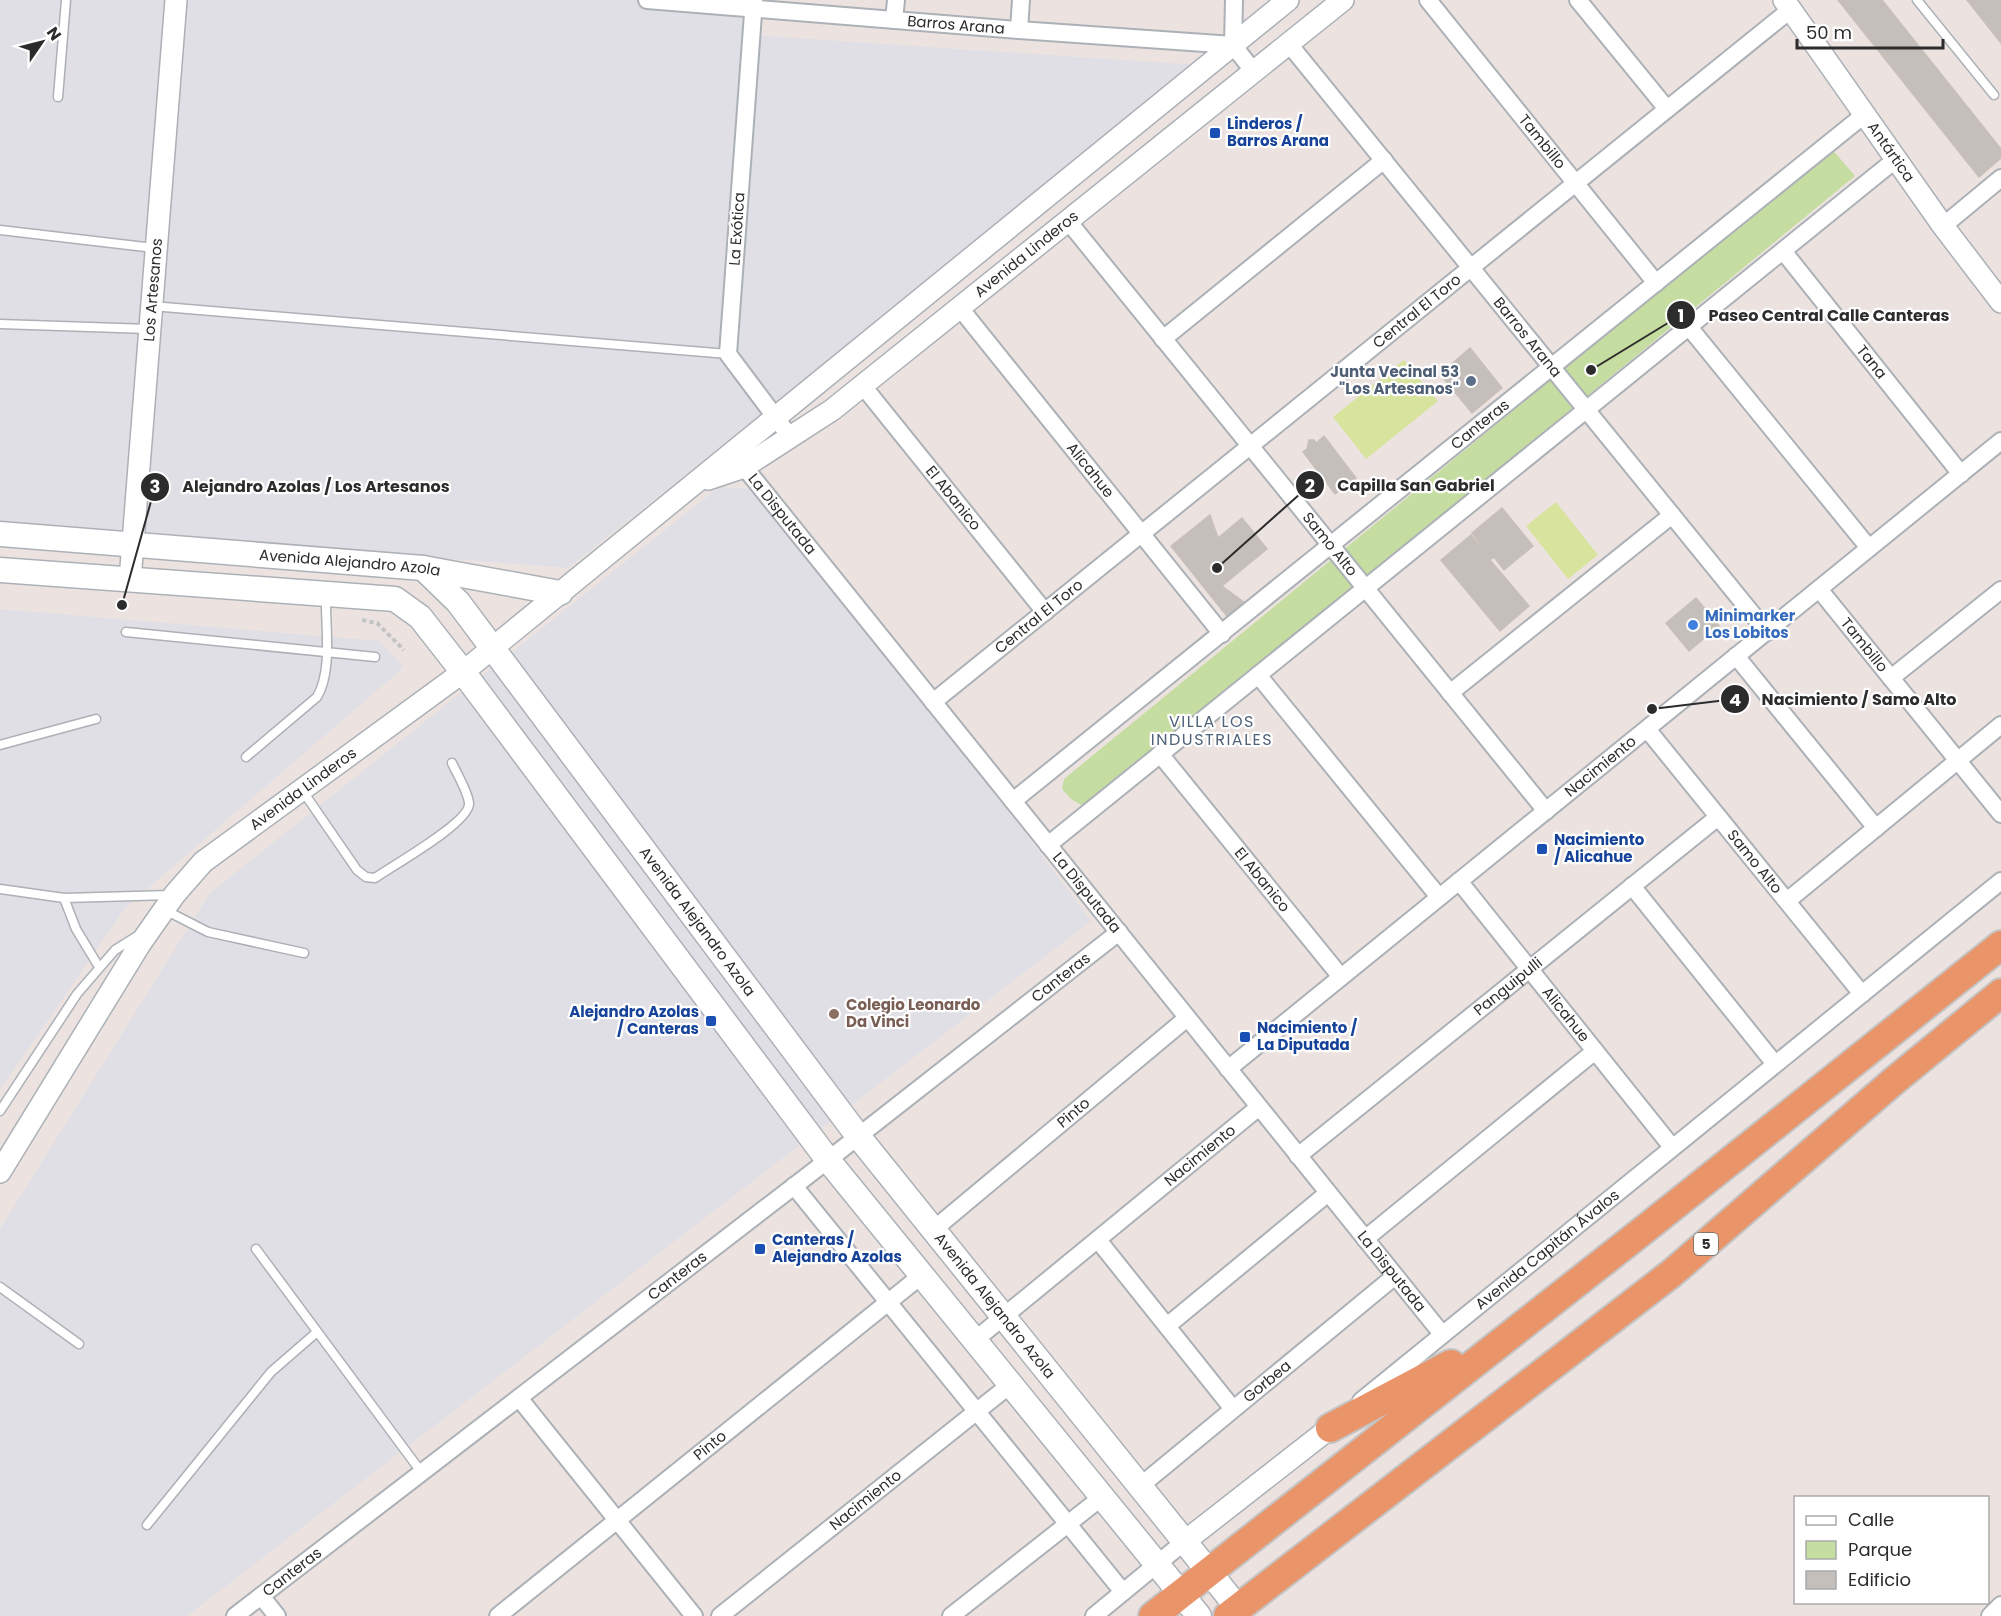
<svg xmlns="http://www.w3.org/2000/svg" width="2001" height="1616" viewBox="0 0 2001 1616" font-family="Poppins,sans-serif">
<style>
.industrial{fill:#dfdfe5}
.green{fill:#c6dda1}
.pitch{fill:#d8e39e}
.building{fill:#c5bfbb;stroke:#c8bfb9;stroke-width:1.5}
.lines{fill:none;stroke-linecap:round;stroke-linejoin:round}
.service-casing{stroke:#acb1b7;stroke-width:11}
.minor-casing{stroke:#acb1b7;stroke-width:20}
.tertiary-casing{stroke:#acb1b7;stroke-width:24}
.secondary-casing{stroke:#acb1b7;stroke-width:27}
.trunk-casing{stroke:#c4c4c4;stroke-width:32}
.path{stroke:#c4c4c4;stroke-width:4;stroke-dasharray:4.5 3;stroke-linecap:butt}
.service{stroke:#fff;stroke-width:8}
.minor{stroke:#fff;stroke-width:16}
.tertiary{stroke:#fff;stroke-width:21}
.secondary{stroke:#fff;stroke-width:24}
.trunk{stroke:#ea946a;stroke-width:28}
.transit-dot{fill:#1a4fb4;stroke:#fff;stroke-width:2}
.service-dot{fill:#5c6f8a;stroke:#fff;stroke-width:2}
.shop-dot{fill:#3f7fe0;stroke:#fff;stroke-width:2}
.education-dot{fill:#8d6e63;stroke:#fff;stroke-width:2}
.labels{text-anchor:middle;stroke-width:4.5;stroke-linejoin:round;paint-order:stroke}
.shield{fill:#fff;stroke:#6b6b6b;stroke-width:1.5}
.shield-label{font-size:14px;font-weight:bold;fill:#2c2c2c}
.street-label{font-size:15px;fill:#2c2c2c;stroke:#fff}
.transit-label{font-size:15px;font-weight:bold;fill:#164399;stroke:#fff;text-anchor:start}
.service-label{font-size:15px;font-weight:bold;fill:#4e5e75;stroke:#fff;text-anchor:end}
.shop-label{font-size:15px;font-weight:bold;fill:#366cbe;stroke:#fff;text-anchor:start}
.education-label{font-size:15px;font-weight:bold;fill:#785e54;stroke:#fff;text-anchor:start}
.neighbourhood-label{font-size:16px;letter-spacing:1.5px;fill:#506279;stroke:#fff}
.leader{fill:none;stroke:#2c2c2c;stroke-width:2}
.callout-dot{fill:#2c2c2c;stroke:#fff;stroke-width:2}
.mark-label{font-size:18px;text-anchor:middle;font-weight:bold;fill:#fff}
.callout-label{font-size:16px;text-anchor:middle;font-weight:bold;fill:#2c2c2c;stroke:#fff;stroke-width:4.5;stroke-linejoin:round;paint-order:stroke}
</style>
<rect width="100%" height="100%" fill="#ece3e0"/>
<path class="industrial" d="M0,0H751L749,35L1198,65L568,568L192,539L0,521Z
M719,487L768,490L1091,921L187,1616H0V1229L210,893Z
M0,609L379,641L404,667L125,908L0,1090Z"/>
<path class="green" d="M1832,149L1855,176L1350,591L1083,806L1071,799L1062,789L1064,779Z"/>
<path class="pitch" d="M1404,360L1438,401L1366,459L1333,417Z
M1556,502L1598,555L1568,579L1526,526Z"/>
<path class="building" d="M1838,0H1882L2001,149V158L1979,177Z
M1967,0H2001V43Z
M1470,348L1502,388L1472,413L1440,374Z
M1324,436L1356,478L1335,494L1303,452L1307,449L1309,440H1314L1316,443Z
M1502,508L1533,546L1504,570L1494,557L1490,560L1529,606L1500,631L1441,560L1471,535L1483,549L1484,548L1472,533Z
M1210,515L1218,538L1242,518L1267,549L1222,586L1249,606L1230,620L1171,546Z
M1696,598L1719,626L1689,651L1666,623Z"/>
<g class="lines">
<g class="service-casing">
<path id="service" d="M1917,0L1994,95
M58,97L66,0
M0,230L154,248
M152,306L728,354
M0,324L149,329
M126,632L375,657
M0,745L96,719
M246,757L317,697C333,670 325,626 326,595
M302,790L357,870L366,877L375,878C392,866 471,822 469,803C468,792 457,774 452,763
M0,889L64,898L171,895
M64,898L76,929L99,967
M165,910L208,932L304,953
M0,1111L77,994L115,950L139,935
M256,1249L422,1473
M0,1287L79,1344
M147,1525L271,1372L317,1332"/>
</g>
<g class="minor-casing">
<g id="minor">
<path id="s1" d="M647,0L1019,30L1233,45L1254,72"/>
<path d="M754,0L728,354L791,438"/>
<path id="s2" d="M1428,0L1656,283"/>
<path d="M1578,0L1667,109"/>
<path d="M894,20L896,0"/>
<path d="M1019,30L1021,0"/>
<path id="s3" d="M1289,44L1767,632"/>
<path d="M1233,45L1234,0"/>
<path id="s4" d="M1068,221L1546,811"/>
<path d="M1943,226L2001,178"/>
<path id="s5" d="M1783,251L1961,474"/>
<path id="s6" d="M960,308L1222,634"/>
<path d="M1689,327L1869,548"/>
<path d="M1163,339L1384,160"/>
<path id="s7" d="M863,386L1045,612"/>
<path id="s8" d="M737,458L1442,1334"/>
<path id="s9" d="M1819,589L2001,814"/>
<path d="M1736,656L1876,828"/>
<path d="M1258,675L1439,897"/>
<path d="M1891,678L2001,590"/>
<path d="M1450,693L1672,515"/>
<path id="s10" d="M933,702L1790,10"/>
<path id="s11" d="M1647,729L1862,994"/>
<path id="s12" d="M1160,754L1341,977"/>
<path id="s13" d="M1013,801L1864,115"/>
<path d="M1048,845L1895,160"/>
<path id="s14" d="M1459,881L1672,1147"/>
<path d="M1632,886L1775,1064"/>
<path d="M1787,901L2001,725"/>
<path id="s15" d="M1228,1069L2001,441"/>
<path id="s16" d="M1298,1156L1718,817"/>
<path d="M794,1186L1123,1592"/>
<path id="s17" d="M933,1230L1187,1018"/>
<path d="M1365,1239L1595,1051"/>
<path d="M1098,1240L1233,1409"/>
<path d="M1167,1326L1328,1193"/>
<path id="s18" d="M975,1340L1259,1107"/>
<path d="M519,1398L694,1616"/>
<path id="s19" d="M1361,1401L2001,881"/>
<path id="s20" d="M1139,1487L1395,1276"/>
<path d="M261,1596L277,1616"/>
<path id="s21" d="M235,1616L828,1160L1119,932"/>
<path id="s22" d="M498,1616L922,1275"/>
<path id="s23" d="M720,1616L1011,1384"/>
<path d="M951,1616L1102,1497"/>
<path d="M1094,1616L1184,1542"/>
<path d="M1990,1616L2001,1605"/>
</g>
</g>
<g class="tertiary-casing">
<g id="tertiary">
<path id="s24" d="M1784,0L1943,226L2001,302"/>
<path id="s25" d="M708,479L744,467L832,410L1343,0"/>
<path id="s26" d="M130,580L176,0"/>
<path id="s27" d="M0,1172L140,944L175,894L203,862L463,672L1288,0"/>
<path d="M1184,1542L1330,1428"/>
</g>
</g>
<g class="secondary-casing">
<g id="secondary">
<path id="s28" d="M0,534L423,568L560,593"/>
<path id="s29" d="M423,568L458,602L858,1136L1238,1608"/>
<path d="M0,570L395,599L420,617L463,672L828,1160L1199,1616"/>
</g>
</g>
<g class="trunk-casing">
<path id="trunk" d="M1330,1428L1451,1364
M1153,1616L1645,1229L2001,945
M1228,1616L1672,1273L1895,1080L2001,993"/>
</g>
<path class="path" d="M362,620L377,623L404,650"/>
<use href="#service" class="service"/>
<use href="#minor" class="minor"/>
<use href="#tertiary" class="tertiary"/>
<use href="#secondary" class="secondary"/>
<use href="#trunk" class="trunk"/>
</g>
<g class="transit-dot">
<rect x="1209" y="127" width="12" height="12" rx="3"/>
<rect x="1536" y="843" width="12" height="12" rx="3"/>
<rect x="705" y="1015" width="12" height="12" rx="3"/>
<rect x="1239" y="1031" width="12" height="12" rx="3"/>
<rect x="754" y="1243" width="12" height="12" rx="3"/>
</g>
<circle class="service-dot" cx="1471" cy="381" r="6"/>
<circle class="shop-dot" cx="1693" cy="625" r="6"/>
<circle class="education-dot" cx="834" cy="1014" r="6"/>
<g class="labels">
<rect class="shield" x="1694" y="1233" width="24" height="22" rx="4.5"/>
<g class="shield-label">
<text x="1706" y="1249">5</text>
</g>
<g class="street-label">
<text dy="5" stroke="none"><textPath href="#s1" startOffset="310">Barros Arana</textPath></text>
<text dy="5" stroke="none"><textPath href="#s2" startOffset="182">Tambillo</textPath></text>
<text dy="5" stroke="none"><textPath href="#s24" startOffset="186">Antártica</textPath></text>
<text transform="translate(737 229) rotate(-86)" y="5">La Exótica</text>
<text dy="5" stroke="none"><textPath href="#s25" startOffset="392">Avenida Linderos</textPath></text>
<text dy="5" stroke="none"><textPath href="#s26" startOffset="291">Los Artesanos</textPath></text>
<text dy="5" stroke="none"><textPath href="#s10" startOffset="622">Central El Toro</textPath></text>
<text dy="5" stroke="none"><textPath href="#s3" startOffset="378">Barros Arana</textPath></text>
<text dy="5" stroke="none"><textPath href="#s5" startOffset="142">Tana</textPath></text>
<text dy="5" stroke="none"><textPath href="#s13" startOffset="600">Canteras</textPath></text>
<text dy="5" stroke="none"><textPath href="#s6" startOffset="208">Alicahue</textPath></text>
<text dy="5" stroke="none"><textPath href="#s7" startOffset="144">El Abanico</textPath></text>
<text dy="5" stroke="none"><textPath href="#s8" startOffset="72">La Disputada</textPath></text>
<text dy="5" stroke="none"><textPath href="#s4" startOffset="416">Samo Alto</textPath></text>
<text dy="5" stroke="none"><textPath href="#s28" startOffset="351">Avenida Alejandro Azola</textPath></text>
<text dy="5" stroke="none"><textPath href="#s10" startOffset="136">Central El Toro</textPath></text>
<text dy="5" stroke="none"><textPath href="#s9" startOffset="72">Tambillo</textPath></text>
<text dy="5" stroke="none"><textPath href="#s15" startOffset="480">Nacimiento</textPath></text>
<text dy="5" stroke="none"><textPath href="#s27" startOffset="495">Avenida Linderos</textPath></text>
<text dy="5" stroke="none"><textPath href="#s11" startOffset="171">Samo Alto</textPath></text>
<text dy="5" stroke="none"><textPath href="#s12" startOffset="162">El Abanico</textPath></text>
<text dy="5" stroke="none"><textPath href="#s8" startOffset="558">La Disputada</textPath></text>
<text dy="5" stroke="none"><textPath href="#s29" startOffset="448">Avenida Alejandro Azola</textPath></text>
<text dy="5" stroke="none"><textPath href="#s21" startOffset="1044">Canteras</textPath></text>
<text dy="5" stroke="none"><textPath href="#s16" startOffset="270">Panguipulli</textPath></text>
<text dy="5" stroke="none"><textPath href="#s14" startOffset="171">Alicahue</textPath></text>
<text dy="5" stroke="none"><textPath href="#s17" startOffset="183">Pinto</textPath></text>
<text dy="5" stroke="none"><textPath href="#s18" startOffset="291">Nacimiento</textPath></text>
<text dy="5" stroke="none"><textPath href="#s19" startOffset="240">Avenida Capitán Ávalos</textPath></text>
<text dy="5" stroke="none"><textPath href="#s8" startOffset="1044">La Disputada</textPath></text>
<text dy="5" stroke="none"><textPath href="#s21" startOffset="558">Canteras</textPath></text>
<text dy="5" stroke="none"><textPath href="#s29" startOffset="934">Avenida Alejandro Azola</textPath></text>
<text dy="5" stroke="none"><textPath href="#s20" startOffset="166">Gorbea</textPath></text>
<text dy="5" stroke="none"><textPath href="#s22" startOffset="272">Pinto</textPath></text>
<text dy="5" stroke="none"><textPath href="#s23" startOffset="186">Nacimiento</textPath></text>
<text dy="5" stroke="none"><textPath href="#s21" startOffset="72">Canteras</textPath></text>
</g>
<g class="transit-label">
<text x="1227" y="129">Linderos /<tspan x="1227" dy="17">Barros Arana</tspan></text>
<text x="1554" y="845">Nacimiento<tspan x="1554" dy="17">/ Alicahue</tspan></text>
<text x="699" y="1017" text-anchor="end">Alejandro Azolas<tspan x="699" dy="17">/ Canteras</tspan></text>
<text x="1257" y="1033">Nacimiento /<tspan x="1257" dy="17">La Diputada</tspan></text>
<text x="772" y="1245">Canteras /<tspan x="772" dy="17">Alejandro Azolas</tspan></text>
</g>
<g class="service-label">
<text x="1459" y="377">Junta Vecinal 53<tspan x="1459" dy="17">"Los Artesanos"</tspan></text>
</g>
<g class="shop-label">
<text x="1705" y="621">Minimarker<tspan x="1705" dy="17">Los Lobitos</tspan></text>
</g>
<g class="education-label">
<text x="846" y="1010">Colegio Leonardo<tspan x="846" dy="17">Da Vinci</tspan></text>
</g>
<g class="neighbourhood-label">
<text x="1212" y="727">VILLA LOS<tspan x="1212" dy="18">INDUSTRIALES</tspan></text>
</g>
</g>
<path class="leader" d="M1591 370L1681 315M1217 568L1310 485M122 605L155 487M1652 709L1735 699"/>
<g class="callout-dot">
<circle cx="1591" cy="370" r="6"/>
<circle cx="1217" cy="568" r="6"/>
<circle cx="122" cy="605" r="6"/>
<circle cx="1652" cy="709" r="6"/>
<circle cx="1681" cy="315" r="15"/>
<circle cx="1310" cy="485" r="15"/>
<circle cx="155" cy="487" r="15"/>
<circle cx="1735" cy="699" r="15"/>
</g>
<g class="mark-label">
<text x="1681" y="322">1</text>
<text x="1310" y="492">2</text>
<text x="155" y="493">3</text>
<text x="1735" y="706">4</text>
</g>
<g class="callout-label">
<text x="1829" y="321">Paseo Central Calle Canteras</text>
<text x="1416" y="491">Capilla San Gabriel</text>
<text x="316" y="492">Alejandro Azolas / Los Artesanos</text>
<text x="1859" y="705">Nacimiento / Samo Alto</text>
</g>
<rect x="1794" y="1496" width="195" height="108" fill="#ffffff" stroke="#ababab" stroke-width="1.5"/>
<rect x="1806" y="1516" width="30" height="9" fill="#ffffff" stroke="#ababab" stroke-width="1.5"/>
<text x="1848" y="1526" font-size="18" fill="#2c2c2c">Calle</text>
<rect x="1806" y="1541" width="30" height="18" fill="#c6dda1" stroke="#ababab" stroke-width="1.5"/>
<text x="1848" y="1556" font-size="18" fill="#2c2c2c">Parque</text>
<rect x="1806" y="1571" width="30" height="18" fill="#c5bfbb" stroke="#ababab" stroke-width="1.5"/>
<text x="1848" y="1586" font-size="18" fill="#2c2c2c">Edificio</text>
<g transform="translate(42 42) rotate(55)" stroke="#ffffff" stroke-width="4.5" paint-order="stroke">
<path d="M0-4.5L10 22L0 15L-10 22Z" fill="#2c2c2c"/>
<text y="-9" font-size="16" font-weight="bold" text-anchor="middle" fill="#2c2c2c">N</text>
</g>
<path d="M1797 39v9h146v-9" fill="none" stroke="#2c2c2c" stroke-width="3"/>
<text x="1806" y="39" font-size="18" fill="#2c2c2c" stroke="#ffffff" stroke-width="4.5" paint-order="stroke">50 m</text>
</svg>
